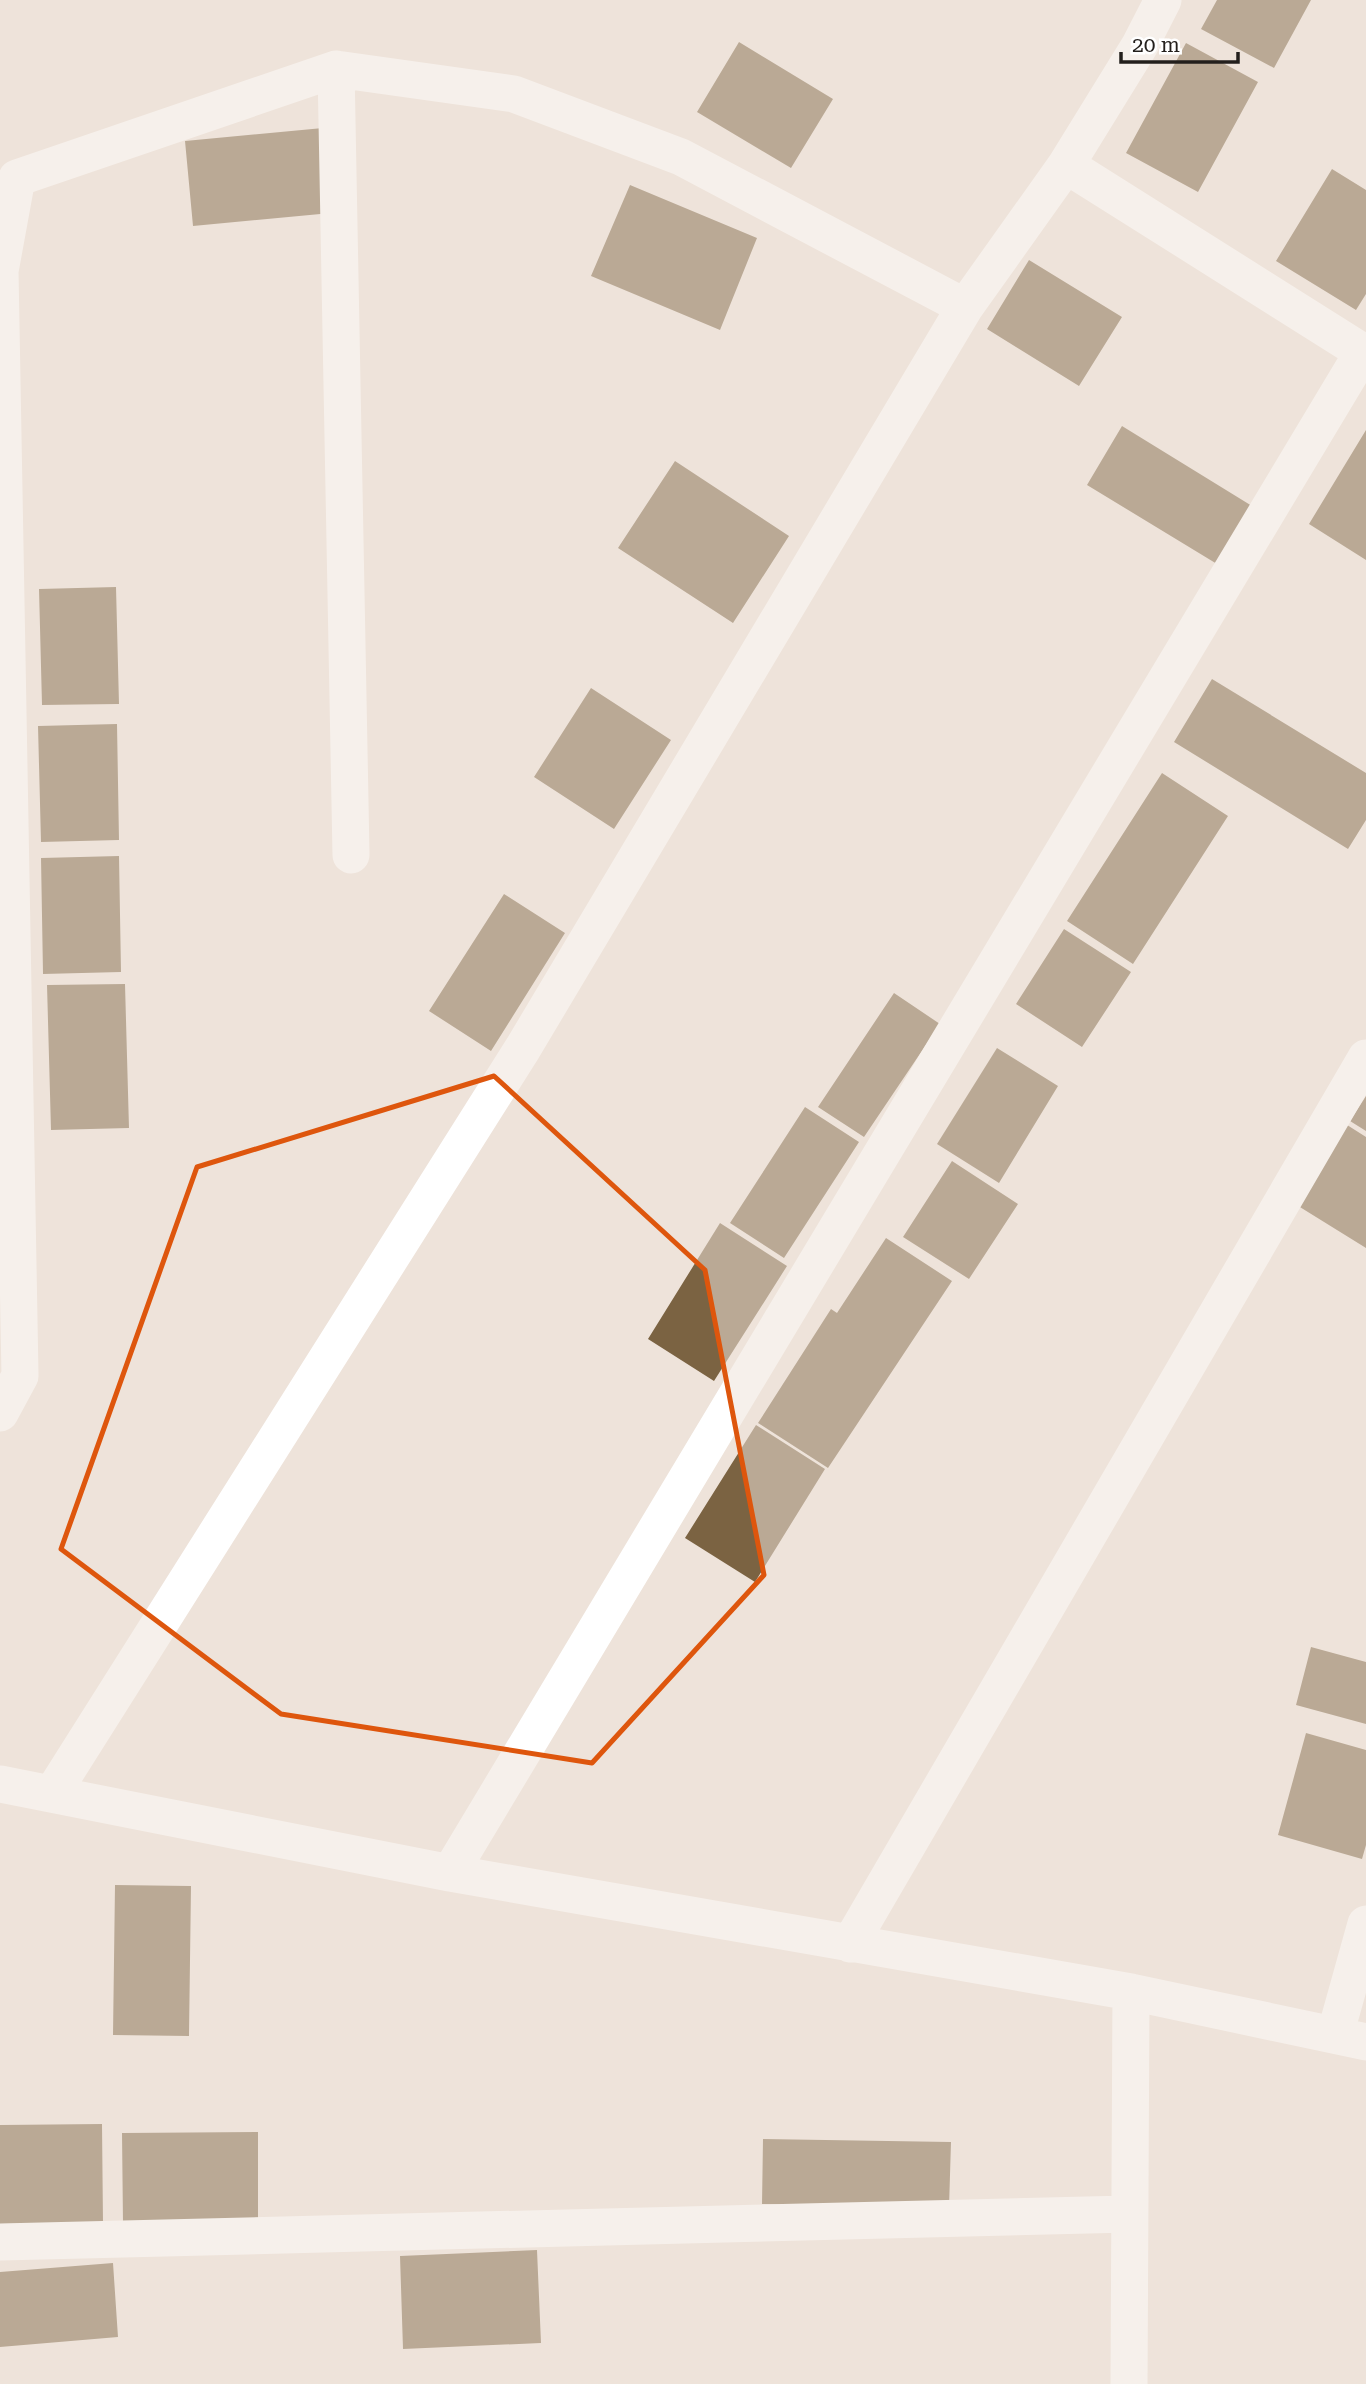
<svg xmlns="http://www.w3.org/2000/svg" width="1366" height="2384" viewBox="0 0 1366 2384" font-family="'Roboto Serif',serif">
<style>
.building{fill:#7b6342}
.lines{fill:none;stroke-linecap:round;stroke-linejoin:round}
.minor{stroke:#fff;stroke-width:37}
.marked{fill:none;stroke:#de560d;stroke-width:5;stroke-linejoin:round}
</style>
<rect width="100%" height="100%" fill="#eee3da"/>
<path class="building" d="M1217,0H1311L1274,68L1201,29Z
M739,42L833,99L791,168L697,112Z
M1186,43L1258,82L1198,192L1126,153Z
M323,128L331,213L193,226L185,141Z
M1332,169L1366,190V294L1356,310L1276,261Z
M630,185L757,238L720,330L591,276Z
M1029,260L1122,317L1079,386L987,329Z
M1122,426L1252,506L1217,564L1087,485Z
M1366,430V560L1309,524Z
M675,461L789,536L733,623L618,548Z
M116,587L119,704L42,705L39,589Z
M1212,679L1366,773V820L1348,849L1174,742Z
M591,688L671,740L614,829L534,777Z
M117,724L119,840L41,842L38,726Z
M1162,773L1228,816L1133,964L1067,921Z
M119,856L121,972L43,974L41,858Z
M504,894L565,933L491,1051L429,1011Z
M1064,929L1131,972L1082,1047L1016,1004Z
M125,984L129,1128L51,1130L47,985Z
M894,993L940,1024L864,1137L818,1107Z
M997,1048L1058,1086L999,1183L937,1144Z
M1366,1096V1131L1350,1121Z
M805,1107L859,1142L784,1258L730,1223Z
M1344,1123L1366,1137V1248L1295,1204Z
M952,1161L1018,1204L969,1279L903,1237Z
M720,1223L787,1266L714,1381L648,1339Z
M886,1238L952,1281L828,1468L758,1423L831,1309L837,1313Z
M756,1425L825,1469L755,1582L685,1538Z
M1311,1647L1366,1662V1724L1296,1705Z
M1306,1733L1366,1750V1845L1362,1859L1278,1835Z
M115,1885L191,1886L189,2036L113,2035Z
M102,2124L103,2223L0,2224V2125Z
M258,2132V2223L123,2224L122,2133Z
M763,2139L951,2142L949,2208L762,2204Z
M537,2250L541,2343L403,2349L400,2256Z
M113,2263L118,2337L0,2347V2272Z"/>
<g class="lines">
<path class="minor" d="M336,69L514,94L681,157L965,307
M1066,165L1366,354
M0,1413L20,1376L0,271L17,178L336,69L351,855
M0,1784L450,1873L1131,1992L1366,2042
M52,1794L523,1048L965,307L1066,165L1140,45L1163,0
M450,1873L1363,352
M850,1944L1366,1058
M1335,2035L1366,1924
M0,2242L1129,2214
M1129,2384L1131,1992"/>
</g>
<path d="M0 0H1366V2384H0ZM494,1076L705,1270L764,1575L592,1763L281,1714L61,1549L197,1167Z" fill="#eee3da" fill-opacity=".55" fill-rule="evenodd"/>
<path class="marked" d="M494,1076L705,1270L764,1575L592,1763L281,1714L61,1549L197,1167Z"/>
<path d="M1121 52v10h117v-10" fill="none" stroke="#231f1c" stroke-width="3.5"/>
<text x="1132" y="52" font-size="21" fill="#231f1c" stroke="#ffffff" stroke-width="5" paint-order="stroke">20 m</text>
</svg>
